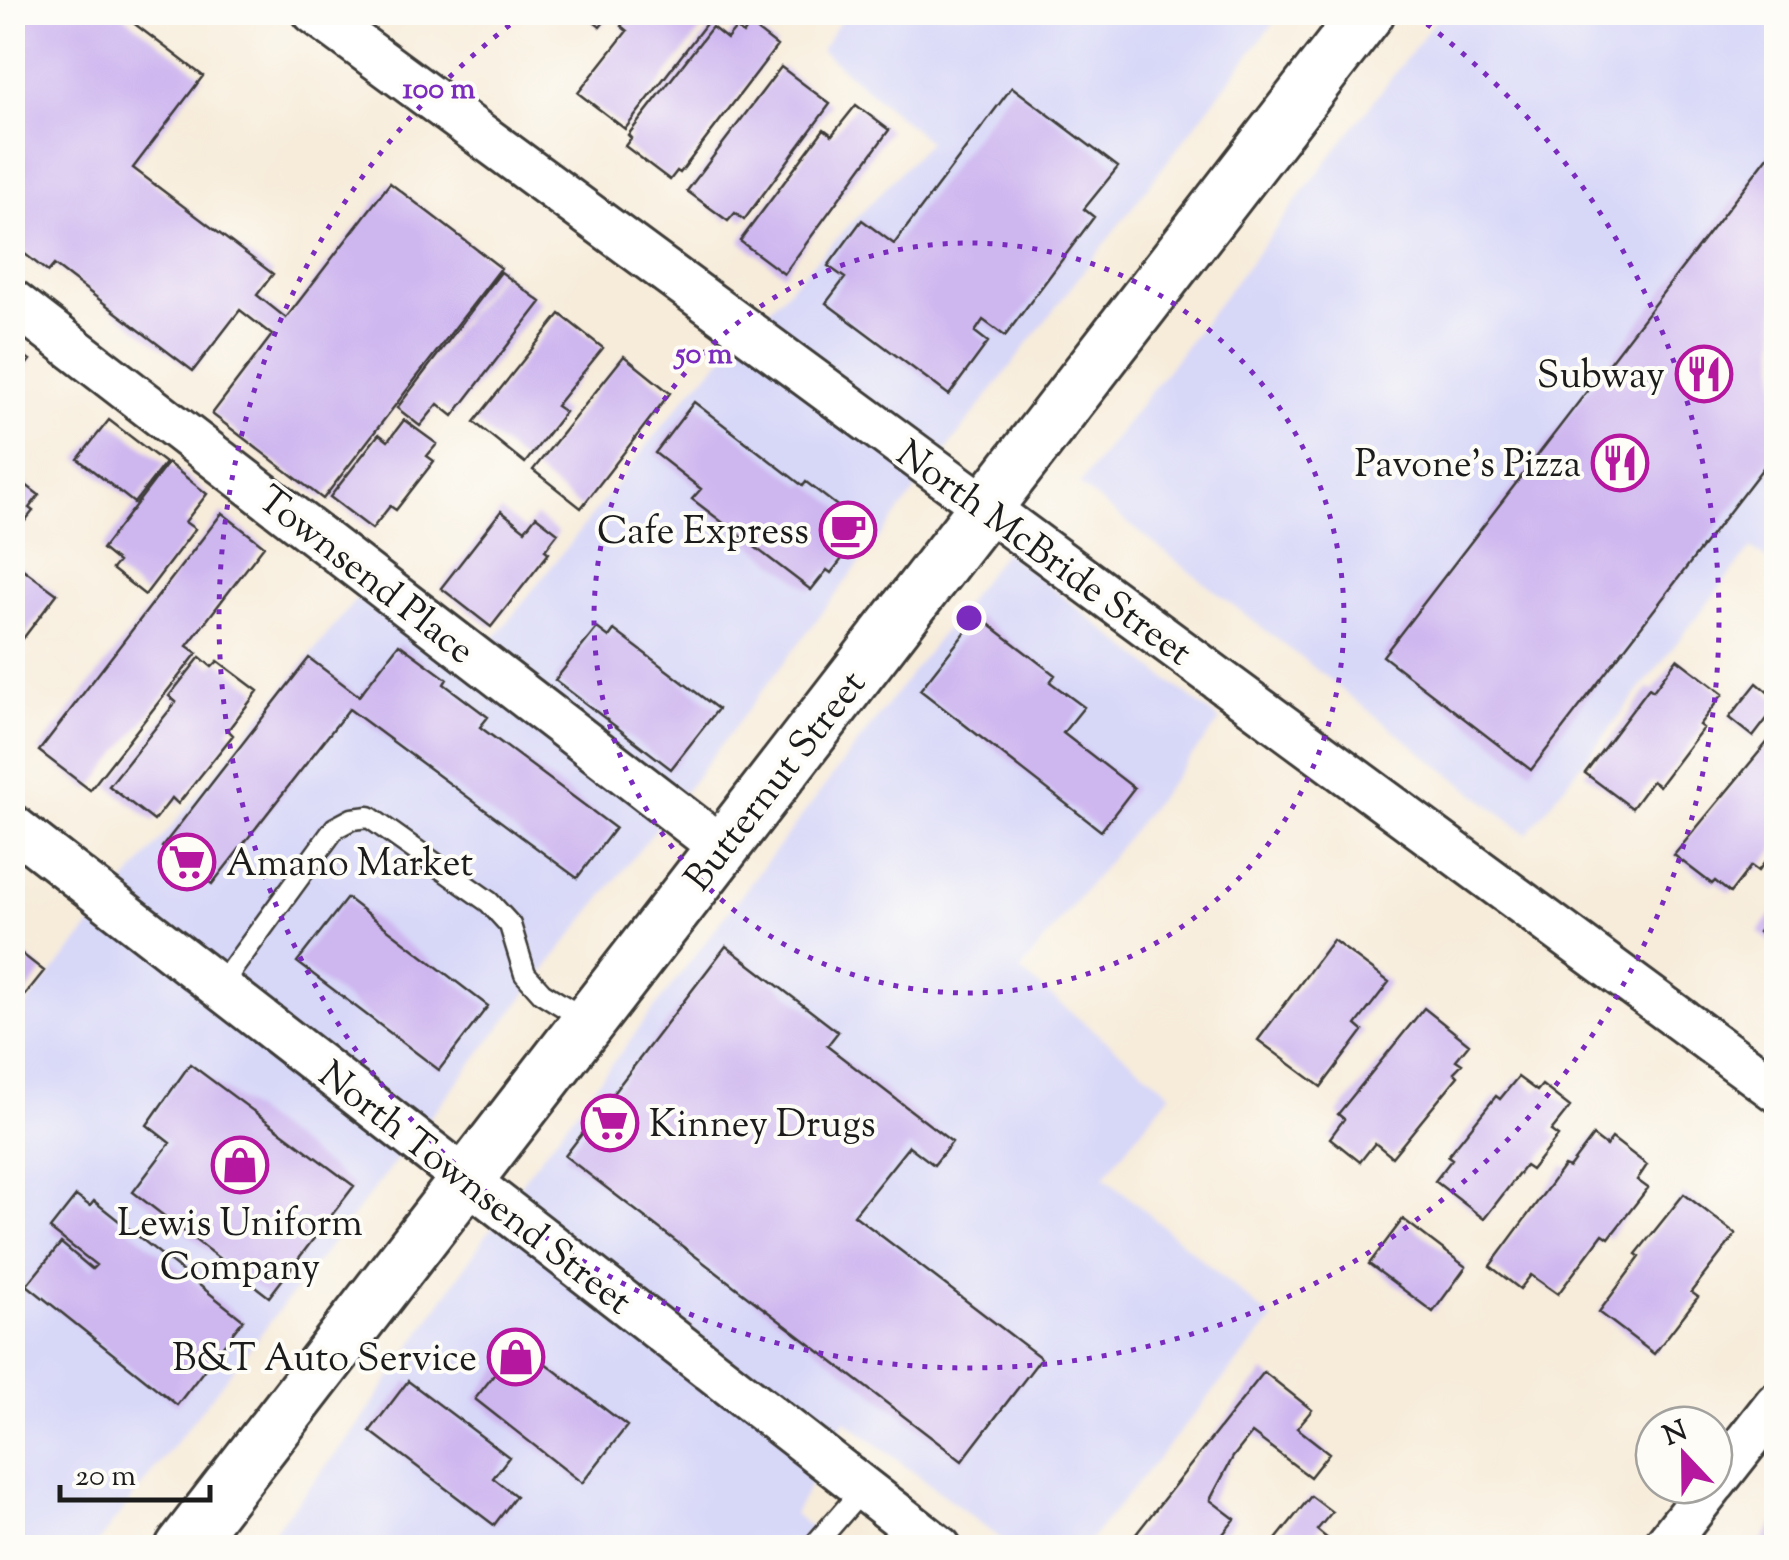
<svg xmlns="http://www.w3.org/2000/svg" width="1789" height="1560" viewBox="0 0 1789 1560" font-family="'Sorts Mill Goudy',serif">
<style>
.built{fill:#d7d7f8}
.building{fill:#ceb6ef}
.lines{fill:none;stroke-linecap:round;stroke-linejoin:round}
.service-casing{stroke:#3d3b38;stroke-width:25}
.minor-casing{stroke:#3d3b38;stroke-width:48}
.tertiary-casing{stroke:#3d3b38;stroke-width:58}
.service{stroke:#fff;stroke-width:20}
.minor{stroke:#fff;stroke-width:42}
.tertiary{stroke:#fff;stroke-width:52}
.ring{fill:none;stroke:#7b2cbf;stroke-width:5;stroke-dasharray:5 10}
.labels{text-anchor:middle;stroke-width:8;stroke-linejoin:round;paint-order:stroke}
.poi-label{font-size:38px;fill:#1c1c1c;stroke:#fdfcf7;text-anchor:end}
.street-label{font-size:38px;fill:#1c1c1c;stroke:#fdfcf7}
.centre{fill:#7b2cbf;stroke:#fdfcf7;stroke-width:5}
.ring-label{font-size:30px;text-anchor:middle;font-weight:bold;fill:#7b2cbf;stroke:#fdfcf7;stroke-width:8;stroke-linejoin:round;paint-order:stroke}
</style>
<rect width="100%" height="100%" fill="#fdfcf7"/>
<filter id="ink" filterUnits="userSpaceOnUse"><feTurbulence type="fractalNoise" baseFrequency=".01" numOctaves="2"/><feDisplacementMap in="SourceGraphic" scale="20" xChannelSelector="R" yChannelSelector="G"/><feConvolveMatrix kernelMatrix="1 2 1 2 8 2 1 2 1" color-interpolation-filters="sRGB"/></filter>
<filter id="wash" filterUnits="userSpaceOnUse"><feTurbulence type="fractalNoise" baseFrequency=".0048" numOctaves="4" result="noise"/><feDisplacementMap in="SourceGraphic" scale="40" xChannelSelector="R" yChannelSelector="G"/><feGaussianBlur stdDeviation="2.25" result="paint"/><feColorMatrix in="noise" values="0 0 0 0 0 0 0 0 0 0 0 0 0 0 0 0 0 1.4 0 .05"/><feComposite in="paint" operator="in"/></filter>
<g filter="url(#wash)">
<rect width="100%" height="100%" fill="#f7ecda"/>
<path class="built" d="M846,13H1281L704,767L94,1547L13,1548V1022L357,598L467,673L689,393L929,142L821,50Z
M1441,13H1776V567L1751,548L1527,834L1079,485Z
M1005,551L1220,721L1020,971L1171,1093L1104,1176L1273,1320L1084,1547H1012L845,1420L794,1514L836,1547L260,1548L353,1433L526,1176Z"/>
<g id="blocks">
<path class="building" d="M15,12H119L203,76L133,168L273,274L257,295L286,318L390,183L501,268L323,499L212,414L272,335L240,310L193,371L54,265L48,272L12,244V16Z
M582,12H612L600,27Z
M631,12H715L625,129L578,93L627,31L621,26Z
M750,25L777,46L680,173L677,171L670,180L625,146L631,138L628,135L712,27L727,39L736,28L743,34Z
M781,67L830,104L744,220L735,213L728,221L687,191Z
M1012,87L1118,167L1084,209L1094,217L1005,336L983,320L975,332L988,342L949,395L826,303L845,278L828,266L862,220L894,244Z
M856,105L889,130L784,274L740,241L824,129L832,135Z
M1776,146V451L1531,770L1383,656Z
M501,272L541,302L453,416L438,404L420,426L397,408Z
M560,314L603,348L556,406L565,412L525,463L474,422Z
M12,347L30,360L12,382Z
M624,356L670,393L581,508L533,470Z
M694,402L803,486L806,482L866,528L831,573L827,570L811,590L692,499L701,489L655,453Z
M109,420L165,463L134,503L78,459Z
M404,420L437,444L427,456L434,461L396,510L390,506L372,529L330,497L379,434L388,441Z
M168,463L207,494L185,522L195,529L145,595L112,569L118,562L102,549Z
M18,479L39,495L29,508L33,511L12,537V486Z
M501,511L525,530L536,516L558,533L545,550L549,553L491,627L441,588Z
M222,513L264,546L187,646L197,653L90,790L39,751Z
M12,561L57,594L12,653Z
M978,616L1055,675L1050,682L1084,707L1063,733L1134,788L1101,831L920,690Z
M597,628L609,637L614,630L718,709L671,769L555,680Z
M399,644L447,679L444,684L488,717L480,727L615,828L577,878L349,709L212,884L162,847L309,658L359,696Z
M200,657L212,667L218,661L258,691L228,730L233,735L178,804L172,798L154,821L109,786L176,702L169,696Z
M1677,659L1723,694L1699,725L1703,728L1659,786L1652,781L1632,808L1585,773L1649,688L1653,691Z
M1757,683L1776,699V707L1753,737L1729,718Z
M1770,739L1776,744V848L1758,871L1751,866L1730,893L1715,881L1712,884L1674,855Z
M347,898L488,1006L439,1070L297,962Z
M1776,909V946L1758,932Z
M1333,940L1389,982L1356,1025L1363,1031L1321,1087L1258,1040Z
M12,946L44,971L12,1011Z
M726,946L838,1032L827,1046L952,1142L934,1165L909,1146L854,1215L1041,1358L962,1461L565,1156Z
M1424,1008L1469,1044L1456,1060L1462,1064L1454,1072L1458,1076L1392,1157L1375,1143L1360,1162L1330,1138L1344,1119L1338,1114Z
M190,1064L354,1186L269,1297L133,1192L170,1143L147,1125Z
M1518,1077L1537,1091L1542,1085L1570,1107L1551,1131L1558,1136L1531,1170L1525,1166L1484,1219L1435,1181L1452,1159L1448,1156L1496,1096L1500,1099Z
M1593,1136L1606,1146L1612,1138L1647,1165L1637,1180L1648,1188L1609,1238L1603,1234L1558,1294L1531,1275L1520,1289L1490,1266L1564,1166L1569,1168Z
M1684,1194L1736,1234L1691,1292L1698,1297L1654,1354L1599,1312L1640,1257L1636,1254Z
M76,1196L90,1206L94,1201L243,1320L177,1405L27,1285L61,1243L92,1269L96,1265L50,1229Z
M1403,1219L1466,1267L1433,1312L1369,1264Z
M519,1343L627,1426L582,1483L475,1399Z
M1264,1372L1312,1410L1297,1428L1329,1453L1310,1477L1252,1433L1233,1457L1210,1500L1235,1519L1212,1548H1125Z
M408,1381L509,1457L493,1478L516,1496L494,1525L370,1431Z
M1311,1496L1332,1512L1317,1530L1329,1540L1322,1548H1269Z
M1776,1522V1548H1764L1760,1544Z"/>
</g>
</g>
<g filter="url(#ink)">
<use href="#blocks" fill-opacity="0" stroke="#3d3b38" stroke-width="2.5"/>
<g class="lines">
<g class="service-casing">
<path id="service" d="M219,987L335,828L352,819L369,817L489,902L510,925L525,974L542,993L586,1020
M812,1548L864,1488"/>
</g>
<g class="minor-casing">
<path id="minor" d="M314,12L1776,1090
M12,301L722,848
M12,826L940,1548
M1714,1483L1776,1404
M1663,1548L1712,1485"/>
</g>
<g class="tertiary-casing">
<path id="tertiary" d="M182,1548L1368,12"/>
</g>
<use href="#service" class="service"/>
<use href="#minor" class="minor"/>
<use href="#tertiary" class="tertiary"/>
</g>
</g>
<g class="ring">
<circle cx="969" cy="618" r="375"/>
<path d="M1415 15A750 750 0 1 1 523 15"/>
</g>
<defs>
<g id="restaurant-ring" transform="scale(2.875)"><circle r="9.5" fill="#fdfcf7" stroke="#b5179e" stroke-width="1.5"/><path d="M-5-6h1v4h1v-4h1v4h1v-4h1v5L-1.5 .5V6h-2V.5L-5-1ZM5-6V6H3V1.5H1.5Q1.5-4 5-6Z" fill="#b5179e"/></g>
<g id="cafe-ring" transform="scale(2.875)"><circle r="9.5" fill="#fdfcf7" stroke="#b5179e" stroke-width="1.5"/><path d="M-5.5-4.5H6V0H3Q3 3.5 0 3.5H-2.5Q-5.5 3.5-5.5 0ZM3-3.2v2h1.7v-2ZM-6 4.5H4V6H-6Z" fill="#b5179e"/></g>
<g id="supermarket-ring" transform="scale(2.875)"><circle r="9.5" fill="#fdfcf7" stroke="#b5179e" stroke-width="1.5"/><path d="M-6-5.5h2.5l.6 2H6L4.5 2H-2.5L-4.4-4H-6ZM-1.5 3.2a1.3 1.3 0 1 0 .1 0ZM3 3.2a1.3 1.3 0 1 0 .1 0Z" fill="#b5179e"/></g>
<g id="shop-ring" transform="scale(2.875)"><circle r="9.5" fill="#fdfcf7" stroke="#b5179e" stroke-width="1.5"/><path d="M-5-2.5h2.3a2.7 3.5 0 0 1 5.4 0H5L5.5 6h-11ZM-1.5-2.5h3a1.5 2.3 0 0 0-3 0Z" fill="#b5179e"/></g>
</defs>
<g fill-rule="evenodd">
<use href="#restaurant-ring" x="1704" y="374"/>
<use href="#restaurant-ring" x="1620" y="463"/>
<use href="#cafe-ring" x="848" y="530"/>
<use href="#supermarket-ring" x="187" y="862"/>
<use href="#supermarket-ring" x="610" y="1123"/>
<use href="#shop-ring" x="240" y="1165"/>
<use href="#shop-ring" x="516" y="1357"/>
</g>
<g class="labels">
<g class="poi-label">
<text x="1665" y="387">Subway</text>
<text x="1581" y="476">Pavone's Pizza</text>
<text x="809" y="543">Cafe Express</text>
<text x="226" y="875" text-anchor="start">Amano Market</text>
<text x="649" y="1136" text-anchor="start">Kinney Drugs</text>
<text x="240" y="1235" text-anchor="middle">Lewis Uniform<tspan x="240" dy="44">Company</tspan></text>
<text x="477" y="1370">B&amp;T Auto Service</text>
</g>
<g class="street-label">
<text transform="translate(1045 552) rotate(36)" y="13">North McBride Street</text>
<text transform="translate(367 574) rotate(38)" y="13">Townsend Place</text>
<text transform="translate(774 780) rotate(-52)" y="13">Butternut Street</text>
<text transform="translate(476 1187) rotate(38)" y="13">North Townsend Street</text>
</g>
</g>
<circle cx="969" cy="618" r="15" class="centre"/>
<g class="ring-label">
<text x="439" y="98">100 m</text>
<text x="704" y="363">50 m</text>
</g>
<rect width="1789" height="1560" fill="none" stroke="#fdfcf7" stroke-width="50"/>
<g transform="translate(1684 1455) rotate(338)"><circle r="48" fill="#fdfcf7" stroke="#a3a29f" stroke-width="2.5"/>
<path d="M0-8L18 38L0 25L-18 38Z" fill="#b5179e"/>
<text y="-15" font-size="28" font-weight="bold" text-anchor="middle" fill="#1c1c1c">N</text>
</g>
<path d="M60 1485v15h150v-15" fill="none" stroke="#1c1c1c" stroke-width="5"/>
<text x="75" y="1485" font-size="30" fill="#1c1c1c" stroke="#fdfcf7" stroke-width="8" paint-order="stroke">20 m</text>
</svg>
